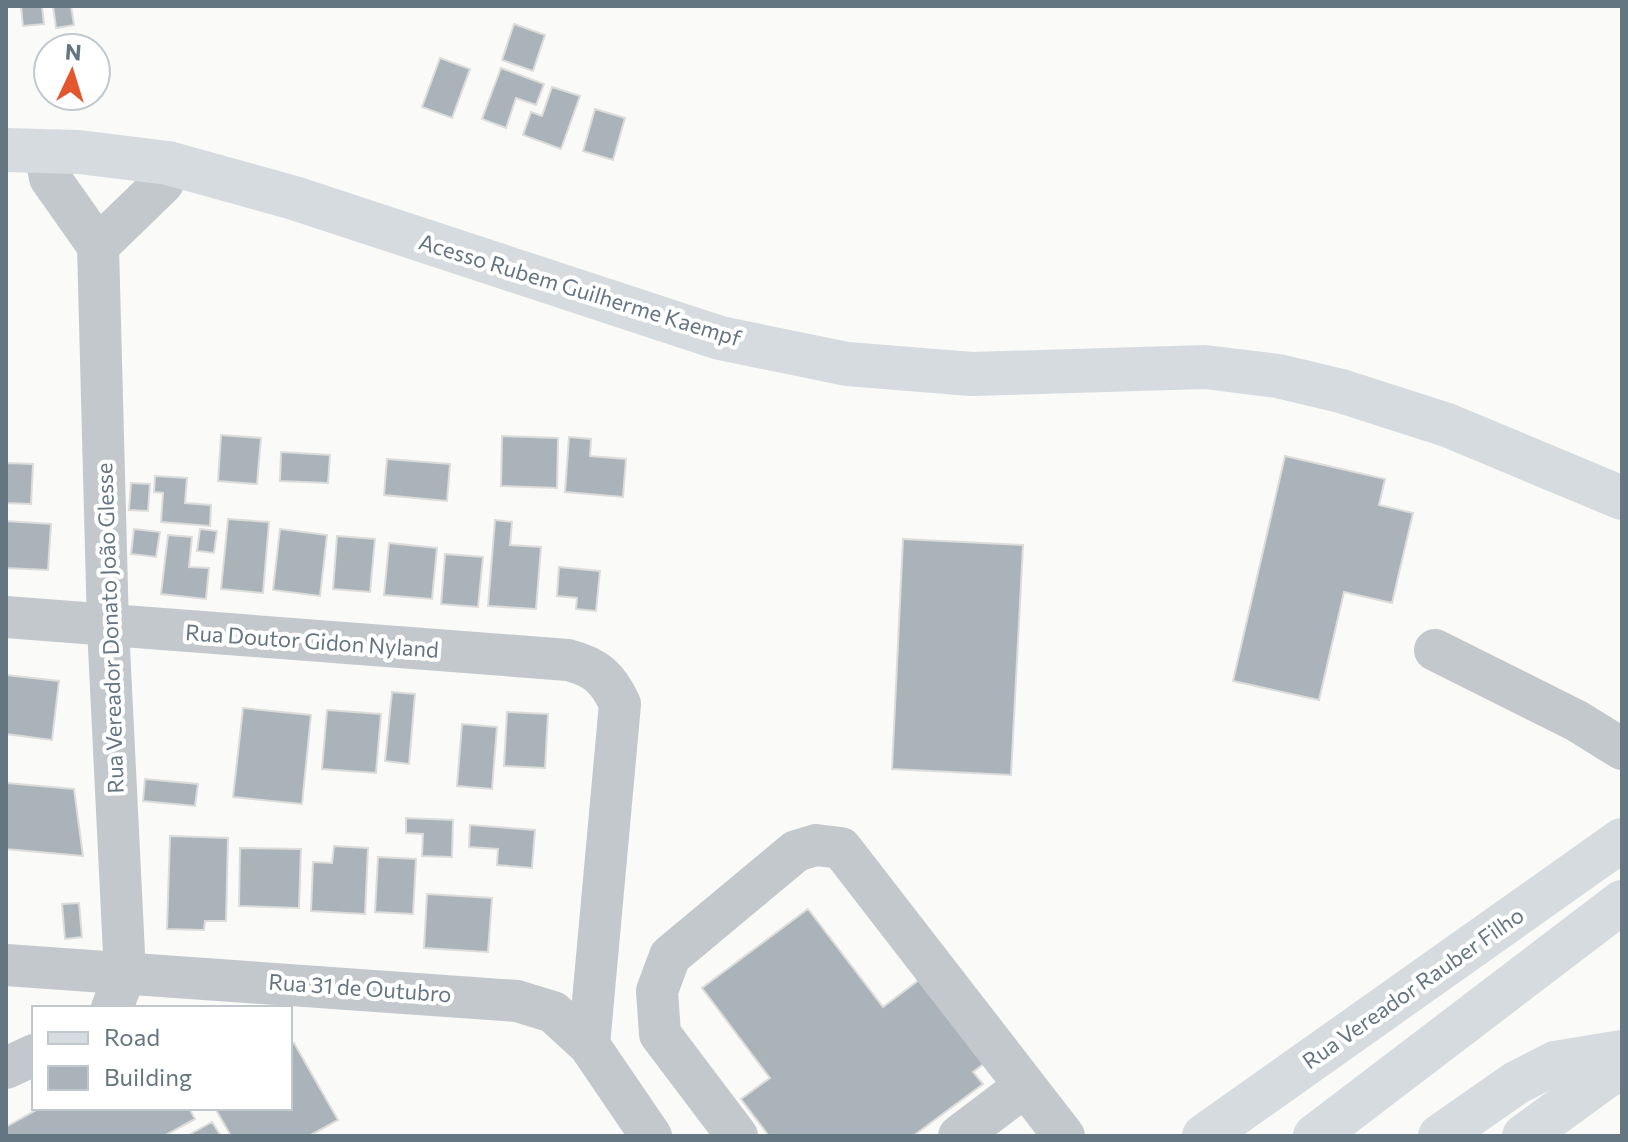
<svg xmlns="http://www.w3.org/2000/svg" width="1628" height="1142" viewBox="0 0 1628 1142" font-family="Commissioner,sans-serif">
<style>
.building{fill:#aab3b9;stroke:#dcdcda;stroke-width:2}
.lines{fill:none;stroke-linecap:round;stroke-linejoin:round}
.minor{stroke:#c3c8cc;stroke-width:42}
.major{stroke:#d6dbdf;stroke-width:44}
.highway{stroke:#d6dbdf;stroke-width:44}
.labels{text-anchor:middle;stroke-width:8;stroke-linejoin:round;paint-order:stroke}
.street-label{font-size:22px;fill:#657683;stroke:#fff}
</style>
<rect width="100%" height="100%" fill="#fafaf8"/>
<path class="building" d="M21,6H42L44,24L23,26Z
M53,6H71L74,25L56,28Z
M514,24L545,35L533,71L502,60Z
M440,58L470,69L452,118L422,107Z
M501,68L544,84L536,105L516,98L506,128L482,119Z
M552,87L580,96L561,149L523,135L531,112L542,116Z
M595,109L625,118L613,160L583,151Z
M221,435L261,438L257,484L218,481Z
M502,436L558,438L557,488L501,486Z
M569,437L591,439L590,456L626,459L623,497L565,492Z
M281,452L330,455L328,483L280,481Z
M1285,456L1385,479L1379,505L1413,513L1392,603L1344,592L1319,700L1233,681Z
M387,459L450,464L447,501L384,495Z
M6,463L33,464L31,504L6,503Z
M155,476L187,478L185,503L211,505L210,526L161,522L163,493L154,492Z
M131,483L150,484L148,511L129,510Z
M228,519L269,522L263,593L221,589Z
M495,520L512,522L510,545L541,547L536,609L488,606Z
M6,521L51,524L48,570L6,568Z
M134,529L160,532L156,557L131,554Z
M200,529L217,531L214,553L197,551Z
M280,529L327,535L320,596L273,590Z
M168,535L192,537L189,567L209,568L206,599L161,594Z
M337,536L375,539L370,592L333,589Z
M903,539L1023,545L1011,775L892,769Z
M389,543L437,548L432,599L384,595Z
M445,554L483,557L478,607L441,604Z
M559,567L600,571L596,611L576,609L577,598L557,596Z
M6,675L59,681L52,740L6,734Z
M392,692L415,694L409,764L385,761Z
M243,708L311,715L302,804L233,797Z
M327,710L381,714L376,773L322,769Z
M507,712L548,714L545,768L504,766Z
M462,724L497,727L492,789L457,786Z
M145,779L198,784L195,806L143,801Z
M6,783L74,789L83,856L6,849Z
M406,818L453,820L452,857L422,856L423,834L406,833Z
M470,825L535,830L532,868L497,865L498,849L469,847Z
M170,836L228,838L226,921H205L204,930L167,929Z
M334,846L368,848L365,914L311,911L313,862L332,863Z
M240,848L301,849L299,908L239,906Z
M378,857L416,859L413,914L375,912Z
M427,894L492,898L488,952L424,948Z
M79,903L82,937L65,939L62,904Z
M808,909L883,1007L931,971L994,1056L973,1072L983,1084L913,1136H769L741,1099L770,1078L702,988Z
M294,1043L338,1120L309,1136H231L215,1108H290V1045Z
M40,1108H189L195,1119L164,1136H6V1127Z
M212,1122L221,1136H187Z"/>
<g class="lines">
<path class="minor" d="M45,151L50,178L98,246L108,627L125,974L112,1008
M98,246L163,183L168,163
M6,617L568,660C596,667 608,678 620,704L589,1045
M1435,650L1577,721L1622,749
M6,965L517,1001L553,1012L589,1045L651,1136
M6,1068L34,1055
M737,1136L660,1034L657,991L670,956L796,851L816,845L841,848L1064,1136
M959,1136L1025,1086"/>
<path class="major" d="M6,150L79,152L168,163L294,198L720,338L847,364L972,374L1205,367L1278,376L1341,391L1447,425L1622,498
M1204,1136L1622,840
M1524,1136L1622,1065"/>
<path class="highway" d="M1315,1136L1622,902
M1440,1136L1516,1083L1555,1063L1622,1052"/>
</g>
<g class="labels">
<g class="street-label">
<text transform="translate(580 290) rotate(17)" y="8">Acesso Rubem Guilherme Kaempf</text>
<text transform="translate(110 628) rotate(-92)" y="8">Rua Vereador Donato João Glesse</text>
<text transform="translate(312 641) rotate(4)" y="8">Rua Doutor Gidon Nyland</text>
<text transform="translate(360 988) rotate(4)" y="8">Rua 31 de Outubro</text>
<text transform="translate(1413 988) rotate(-35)" y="8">Rua Vereador Rauber Filho</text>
</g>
</g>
<rect width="1628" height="1142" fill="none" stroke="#657683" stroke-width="16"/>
<rect x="32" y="1006" width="260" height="104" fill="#ffffff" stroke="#c1c8cd" stroke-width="2"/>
<rect x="48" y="1032" width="40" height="12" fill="#d6dbdf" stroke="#c1c8cd" stroke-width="2"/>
<text x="104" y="1046" font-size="24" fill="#657683">Road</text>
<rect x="48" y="1066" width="40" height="24" fill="#aab3b9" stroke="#c1c8cd" stroke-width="2"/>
<text x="104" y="1086" font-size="24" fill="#657683">Building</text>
<g transform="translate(72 72) rotate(4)"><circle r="38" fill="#ffffff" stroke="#c1c8cd" stroke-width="2"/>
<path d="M0-6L14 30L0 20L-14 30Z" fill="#e4572e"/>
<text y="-12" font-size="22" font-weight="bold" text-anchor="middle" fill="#657683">N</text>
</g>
</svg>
